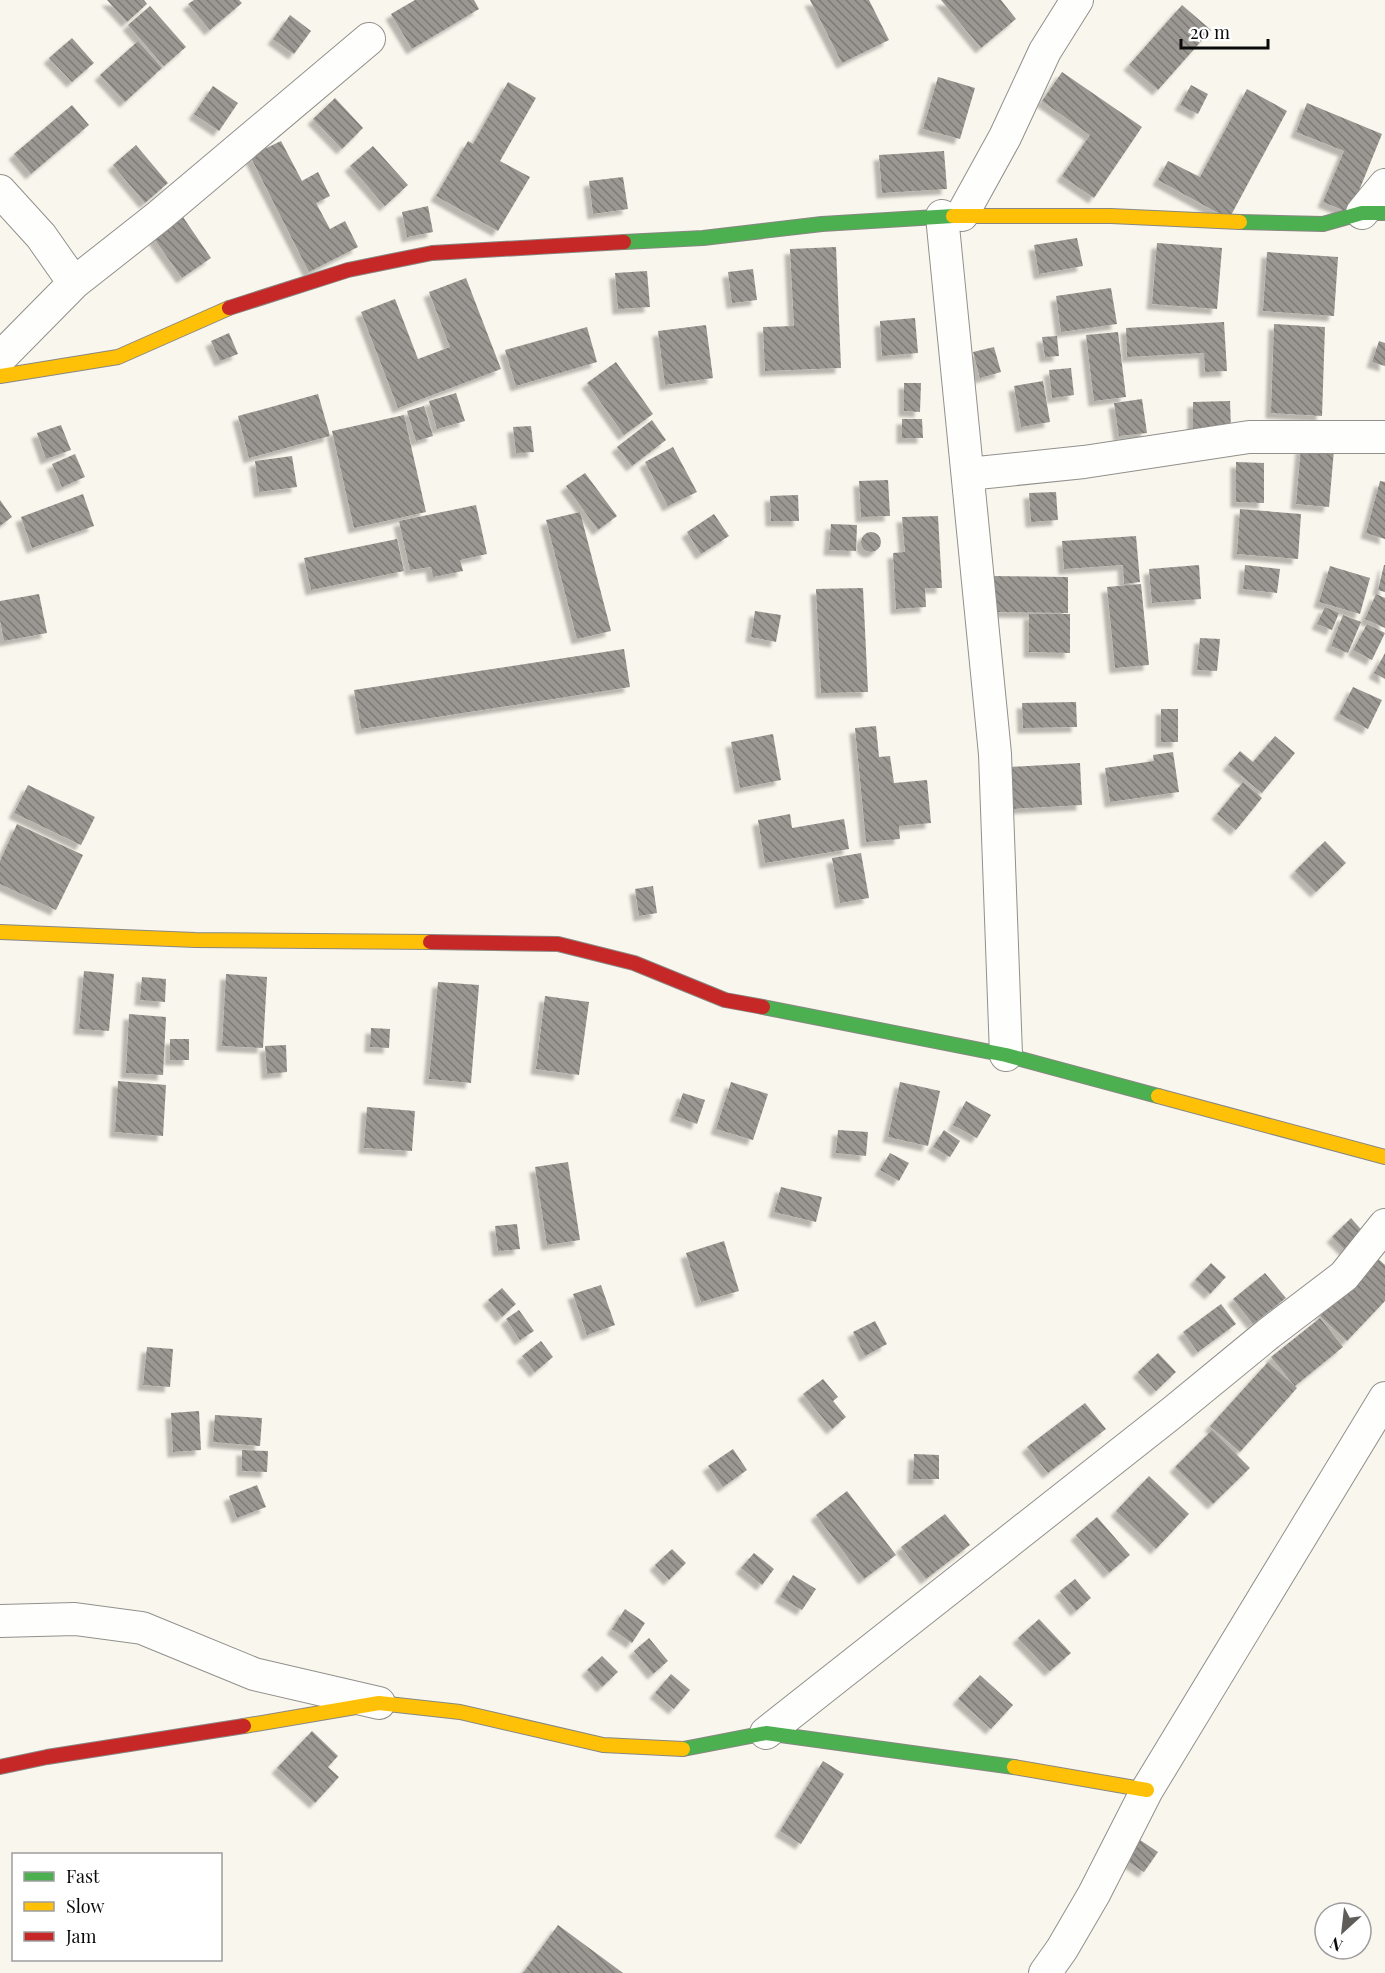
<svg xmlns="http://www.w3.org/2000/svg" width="1385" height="1973" viewBox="0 0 1385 1973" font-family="'Playfair Display',serif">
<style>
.building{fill:url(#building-back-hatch);filter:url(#shadow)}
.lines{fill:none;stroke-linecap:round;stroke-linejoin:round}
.street-casing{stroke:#92908c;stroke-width:34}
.fast-casing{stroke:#888783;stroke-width:16}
.slow-casing{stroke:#888783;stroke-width:16}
.jam-casing{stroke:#888783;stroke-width:16}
.street{stroke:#fefefc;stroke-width:32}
.fast{stroke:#4caf50;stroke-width:14}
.slow{stroke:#ffc107;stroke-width:14}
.jam{stroke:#c62828;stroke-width:14}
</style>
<defs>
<pattern id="building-back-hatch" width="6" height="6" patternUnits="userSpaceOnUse" patternTransform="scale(1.5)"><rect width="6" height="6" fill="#9b9893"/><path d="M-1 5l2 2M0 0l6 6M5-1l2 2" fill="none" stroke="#7d7a76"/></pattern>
<filter id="shadow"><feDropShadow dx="-5.5" dy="5.5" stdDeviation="1.5" flood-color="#0004"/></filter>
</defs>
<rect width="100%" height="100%" fill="#f9f6ed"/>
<path class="building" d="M107,0H144L147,4L127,22Z
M194,0H239L242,3L210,30L188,4Z
M415,0H474L479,9L412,49L391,14Z
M810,0H869L889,40L842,63Z
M941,0H1001L1016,19L981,48Z
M1182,5L1211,30L1158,90L1129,65Z
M150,6L186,47L164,66L128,25Z
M290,15L311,31L294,54L273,39Z
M72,38L94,63L72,82L49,58Z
M138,41L162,68L125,102L100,75Z
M1062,72L1142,127L1094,198L1062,176L1090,135L1042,101Z
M938,77L975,88L960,139L923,129Z
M508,82L536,98L500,161L530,177L498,231L436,196L468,141L473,144Z
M1191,85L1208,94L1198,114L1180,105Z
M213,86L238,103L219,131L194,114Z
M1247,89L1287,111L1229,219L1158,180L1168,161L1200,177Z
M335,98L363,128L342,149L313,119Z
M1307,103L1382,134L1350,213L1323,202L1344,151L1296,132Z
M72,105L89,125L31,174L14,154Z
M281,141L302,181L318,172L330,196L316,203L330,229L345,221L358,247L309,272L250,156Z
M136,145L168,183L145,203L113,165Z
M373,146L408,185L385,206L350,166Z
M944,151L947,189L882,193L879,155Z
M623,177L628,209L593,214L589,181Z
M428,206L433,232L407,237L402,212Z
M183,217L211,258L182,278L153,237Z
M1077,238L1083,266L1039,274L1034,245Z
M1157,243L1222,248L1217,309L1152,304Z
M836,247L841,368L765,371L763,327L794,326L790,249Z
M1267,252L1338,257L1334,316L1263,311Z
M753,269L757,300L732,303L728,272Z
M647,271L650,307L618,309L615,273Z
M466,278L501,369L398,408L361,312L395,299L418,359L450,347L429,292Z
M1111,288L1117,324L1061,332L1056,296Z
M915,318L918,353L882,356L880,321Z
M1224,322L1227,371L1205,372L1204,353L1127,357L1126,328Z
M1274,324L1325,327L1322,416L1271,413Z
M706,325L713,378L665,385L658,331Z
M587,327L597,362L516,386L505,350Z
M1118,332L1126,397L1094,401L1086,335Z
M229,333L238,354L220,361L211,341Z
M1057,336L1059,356L1045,357L1042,337Z
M1379,341L1385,343V366L1372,362Z
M994,347L1001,372L980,378L973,352Z
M616,362L653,414L624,435L587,383Z
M1071,368L1074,395L1052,398L1049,370Z
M1043,381L1050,422L1021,427L1014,386Z
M904,383H921L920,412L904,411Z
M456,393L465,421L437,429L429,401Z
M318,394L330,436L249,458L238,416Z
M1142,399L1147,433L1119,436L1114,403Z
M1230,401L1231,429L1193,430V402Z
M424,406L433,436L416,441L407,411Z
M404,415L426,512L354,528L332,431Z
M902,419H922L923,438H902Z
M652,420L666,440L632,466L617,447Z
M61,425L71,450L46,459L37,433Z
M531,426L534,452L516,453L513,427Z
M673,447L697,492L668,506L645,462Z
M1301,447L1334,450L1329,507L1296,504Z
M75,454L85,477L62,487L52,464Z
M292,456L297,487L259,492L255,461Z
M1236,462L1264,463V503L1236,502Z
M585,473L617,516L598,530L566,486Z
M888,480L890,516L861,517L859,481Z
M1380,481L1385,482V539L1366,533Z
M1056,492L1058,520L1031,522L1029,493Z
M83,494L94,526L32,548L21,517Z
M798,495L799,521H771L770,496Z
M0,500L12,517L0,526Z
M476,505L487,554L460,560L463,571L433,577L431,567L410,570L399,521Z
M1240,509L1301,514L1298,559L1237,554Z
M580,512L611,631L577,639L546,520Z
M714,514L729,536L701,554L687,532Z
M938,516L942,588H925L926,607L896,609L893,553L905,552L902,517Z
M831,524L857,525L856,551L829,550Z
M861 542a10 10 0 1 1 20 0a10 10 0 1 1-20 0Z
M1136,536L1140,582L1124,584L1123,565L1064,569L1062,541Z
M397,539L404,571L311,590L304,558Z
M1199,565L1201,599L1152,603L1149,569Z
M1245,565L1280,569L1277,593L1243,589Z
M1384,565H1385V592L1378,590Z
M1330,566L1370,578L1360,614L1319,602Z
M992,576L1068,577V613L991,612Z
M1141,584L1149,665L1115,668L1107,587Z
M863,588L868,692L821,693L816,589Z
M39,594L47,633L4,641L0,620V601Z
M1376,594L1385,598V628L1365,619Z
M1325,607L1339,613L1332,630L1317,624Z
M755,611L781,615L776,642L751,637Z
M1029,614H1070V653L1029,652Z
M1343,615L1361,622L1348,653L1331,646Z
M1367,624L1385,633L1372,660L1353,650Z
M1200,638L1220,639L1217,671L1197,670Z
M624,649L630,687L361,729L354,690Z
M1385,653V679L1374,673Z
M1353,687L1382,700L1368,729L1339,714Z
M1076,702L1077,727L1023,728L1022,703Z
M1161,709H1178V742H1161Z
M876,726L879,757L890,756L894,783L927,780L931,823L899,826L900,839L866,842L855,728Z
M773,734L781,780L740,788L731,742Z
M1275,736L1295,753L1262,793L1228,765L1240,751L1253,762Z
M1173,752L1179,792L1110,802L1105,768L1154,761L1153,755Z
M1080,763L1082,805L1012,809L1009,767Z
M1243,782L1262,798L1236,830L1217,814Z
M28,785L95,817L81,845L14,813Z
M790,814L792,828L844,819L849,849L765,863L758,820Z
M17,824L83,855L56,910L0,884V861Z
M1325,841L1346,863L1316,892L1295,871Z
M861,853L869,898L840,903L832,858Z
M653,886L657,913L639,916L635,889Z
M84,971L114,974L109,1031L79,1029Z
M226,974L267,977L263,1048L222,1046Z
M142,977L166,979L165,1002L140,1000Z
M438,982L479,985L471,1083L429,1079Z
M545,996L589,1002L579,1075L536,1069Z
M129,1014L166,1017L163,1075L126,1073Z
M371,1028L390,1029L389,1048L370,1047Z
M170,1039H189V1060H170Z
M286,1045L287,1072L267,1074L265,1046Z
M118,1081L166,1085L163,1136L115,1132Z
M731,1082L768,1094L753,1140L716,1129Z
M900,1082L940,1091L928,1146L888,1137Z
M683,1093L705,1100L697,1124L675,1116Z
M966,1101L991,1115L977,1138L953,1125Z
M367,1107L415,1111L412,1151L364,1148Z
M838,1130L868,1132L866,1156L836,1153Z
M944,1130L960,1141L950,1157L933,1147Z
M890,1153L909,1163L899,1181L880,1170Z
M568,1162L580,1240L547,1245L535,1167Z
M781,1187L822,1197L816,1222L774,1212Z
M1351,1218L1365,1234L1347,1252L1332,1237Z
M517,1224L520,1249L498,1251L495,1226Z
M724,1241L739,1291L701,1302L686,1253Z
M1376,1257L1385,1265V1301L1347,1341L1320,1316Z
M1211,1263L1226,1277L1210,1294L1195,1280Z
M1265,1273L1286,1298L1253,1324L1233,1299Z
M601,1285L615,1325L587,1335L573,1294Z
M502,1288L516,1304L502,1317L488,1300Z
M1221,1304L1236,1324L1198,1352L1183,1332Z
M519,1310L534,1331L520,1340L506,1319Z
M1320,1318L1343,1347L1295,1386L1271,1357Z
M875,1321L887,1344L865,1356L853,1332Z
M541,1341L553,1357L535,1372L522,1356Z
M147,1347L173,1349L170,1387L143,1385Z
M1158,1353L1176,1372L1156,1391L1138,1372Z
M1268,1362L1297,1388L1240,1452L1210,1426Z
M823,1379L838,1397L833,1401L846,1417L832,1429L803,1394Z
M1085,1403L1106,1429L1048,1473L1027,1447Z
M199,1411L201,1450L173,1452L171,1413Z
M215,1415L262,1418L260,1446L213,1442Z
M1212,1430L1250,1468L1213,1504L1175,1467Z
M733,1449L747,1470L723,1487L708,1466Z
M242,1450L268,1451L267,1472L242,1471Z
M914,1454L939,1455V1479H913Z
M1149,1476L1189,1514L1156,1549L1116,1511Z
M257,1485L266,1507L237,1518L229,1496Z
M847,1491L896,1555L864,1579L816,1515Z
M945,1514L970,1545L926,1579L901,1547Z
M1097,1517L1130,1555L1109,1573L1076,1535Z
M672,1549L686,1563L669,1580L655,1565Z
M754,1553L774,1569L762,1585L741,1568Z
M793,1575L816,1589L802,1610L780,1597Z
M1075,1579L1091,1598L1076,1611L1060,1591Z
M625,1609L645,1623L632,1643L612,1629Z
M1039,1619L1071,1653L1050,1671L1018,1638Z
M649,1638L668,1661L653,1674L634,1651Z
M602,1656L618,1672L602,1687L587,1670Z
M671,1674L690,1690L674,1709L655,1693Z
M980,1675L1013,1705L991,1729L958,1699Z
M312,1731L338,1756L328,1767L339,1777L315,1803L277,1768Z
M823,1761L844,1774L801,1844L780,1831Z
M1140,1840L1158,1852L1144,1872L1127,1861Z
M558,1925L623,1973H523Z"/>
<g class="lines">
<g class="street-casing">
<path id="street" d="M0,191L41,236L74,283
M1362,213L1385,185
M962,215L1005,137L1045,51L1077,0
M942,216L995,754L1006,1055
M0,358L74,283L159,216L369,39
M968,474L1084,462L1249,437H1385
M0,1621L75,1619L142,1628L254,1674L379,1703
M766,1733L1173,1412L1268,1334L1344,1276L1385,1225
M1045,1973L1062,1949L1094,1894L1147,1790L1385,1398"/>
</g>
<g class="fast-casing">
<path id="fast" d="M1240,222L1323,224L1362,213H1385
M624,242L703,238L822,224L953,216
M763,1007L1006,1055L1158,1096
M683,1749L766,1733L1014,1767"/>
</g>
<g class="slow-casing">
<path id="slow" d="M953,216H1111L1240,222
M0,376L118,357L229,308
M0,932L195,940L430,942
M1158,1096L1385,1157
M244,1726L379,1703L460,1712L603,1745L683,1749
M1014,1767L1147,1790"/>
</g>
<g class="jam-casing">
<path id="jam" d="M229,308L348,270L432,253L624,242
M430,942L558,944L634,963L725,1000L763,1007
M0,1767L47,1757L244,1726"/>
</g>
<use href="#street" class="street"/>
<use href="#fast" class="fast"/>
<use href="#slow" class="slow"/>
<use href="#jam" class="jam"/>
</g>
<rect x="12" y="1853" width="210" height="108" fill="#ffffff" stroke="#9d9d9d" stroke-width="1.5"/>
<rect x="24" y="1872" width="30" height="9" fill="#4caf50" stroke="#9d9d9d" stroke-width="1.5"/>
<text x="66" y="1883" font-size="18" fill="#0a0a0a">Fast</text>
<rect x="24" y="1902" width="30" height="9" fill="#ffc107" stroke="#9d9d9d" stroke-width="1.5"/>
<text x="66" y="1913" font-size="18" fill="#0a0a0a">Slow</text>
<rect x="24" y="1932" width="30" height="9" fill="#c62828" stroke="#9d9d9d" stroke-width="1.5"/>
<text x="66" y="1943" font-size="18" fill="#0a0a0a">Jam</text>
<g transform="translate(1343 1931) rotate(207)"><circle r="28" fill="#ffffff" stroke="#9d9d9d" stroke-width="1.5"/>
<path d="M0-4.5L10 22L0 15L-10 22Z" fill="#5e5d59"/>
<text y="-9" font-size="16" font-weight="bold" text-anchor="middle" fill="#0a0a0a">N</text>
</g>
<path d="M1181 39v9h87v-9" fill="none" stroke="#0a0a0a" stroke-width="3"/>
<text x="1190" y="39" font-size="18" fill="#0a0a0a" stroke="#ffffff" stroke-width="4.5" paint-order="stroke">20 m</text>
</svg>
